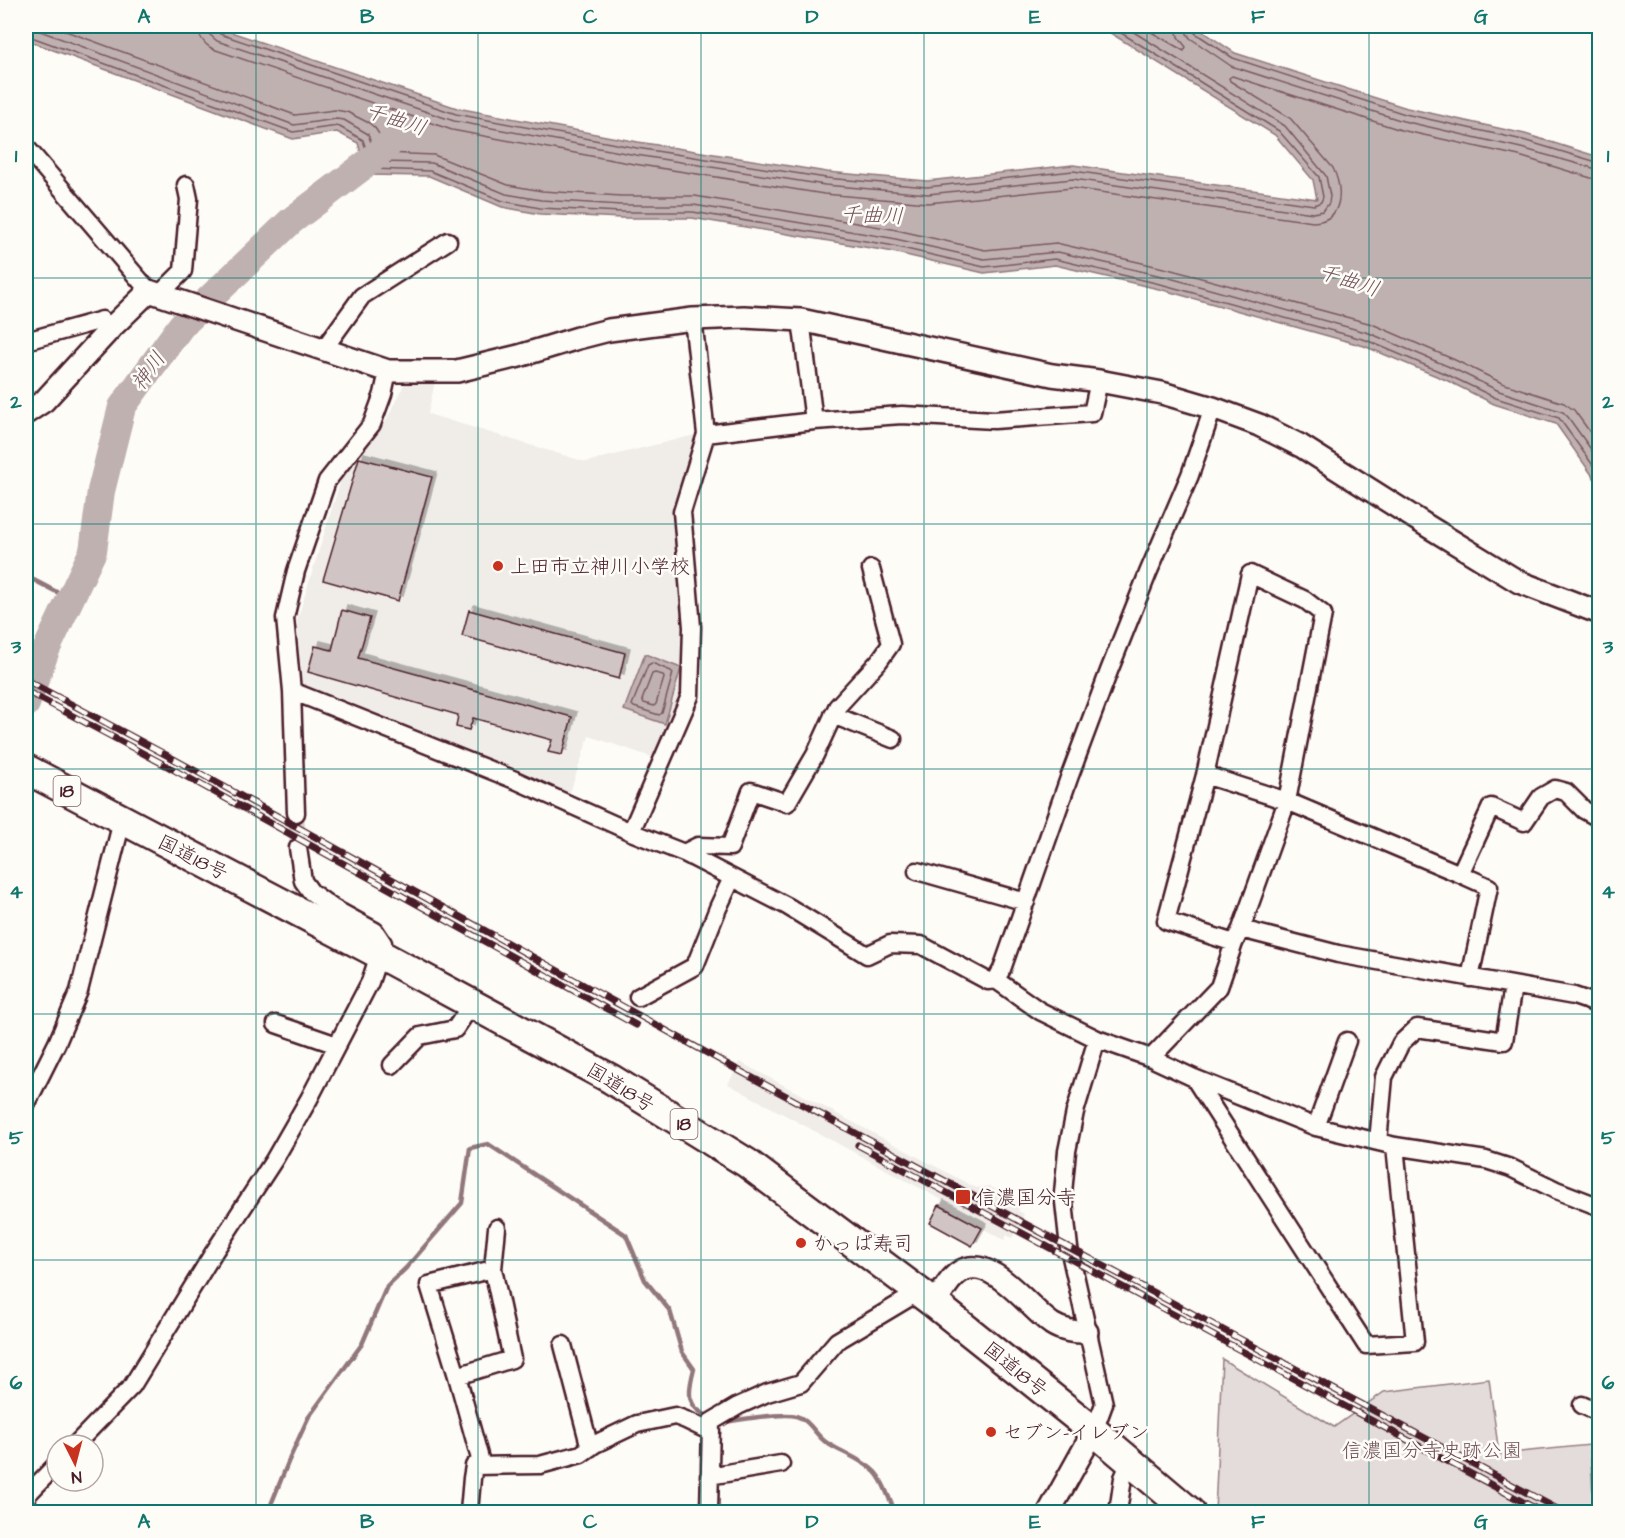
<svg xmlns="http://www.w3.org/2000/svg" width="1625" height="1538" viewBox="0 0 1625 1538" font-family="'Architects Daughter','Klee One',sans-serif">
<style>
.built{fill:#f0ece8}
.green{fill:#e3dcda;stroke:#967e82;stroke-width:1.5}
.water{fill:#c0b1b1;stroke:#91777b;stroke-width:1.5}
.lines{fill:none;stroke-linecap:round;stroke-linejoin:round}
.shore{stroke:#795961;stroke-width:1.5}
.stream{stroke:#91777b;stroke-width:4.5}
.river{stroke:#c0b1b1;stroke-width:28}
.building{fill:#d0c5c4;stroke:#4a1f2b;stroke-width:1.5;filter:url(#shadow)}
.minor-tunnel{stroke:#d9d0ce;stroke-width:16;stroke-dasharray:16 8;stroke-linecap:butt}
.minor-casing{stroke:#4a1f2b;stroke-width:21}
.tertiary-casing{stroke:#4a1f2b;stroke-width:26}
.trunk-casing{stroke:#4a1f2b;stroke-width:33}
.minor{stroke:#fdfcf7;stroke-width:16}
.tertiary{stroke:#fdfcf7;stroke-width:21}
.trunk{stroke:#fdfcf7;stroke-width:28}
.rail-casing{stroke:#4a1f2b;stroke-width:7}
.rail{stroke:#fdfcf7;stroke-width:4.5;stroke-dasharray:14;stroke-linecap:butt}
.grid{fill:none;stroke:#0f766e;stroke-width:1.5;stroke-opacity:0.55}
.poi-dot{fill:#c8321e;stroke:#fdfcf7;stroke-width:2}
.labels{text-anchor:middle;stroke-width:5;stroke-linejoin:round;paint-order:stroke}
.shield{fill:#fdfcf7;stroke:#806168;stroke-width:1.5}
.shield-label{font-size:18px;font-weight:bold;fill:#4a1f2b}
.poi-label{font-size:20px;fill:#4a1f2b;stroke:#fdfcf7;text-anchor:start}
.street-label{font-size:20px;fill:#4a1f2b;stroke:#fdfcf7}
.park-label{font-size:20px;fill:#704e57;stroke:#fdfcf7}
.water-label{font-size:21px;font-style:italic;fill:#73525a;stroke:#fdfcf7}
.neatline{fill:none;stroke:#0f766e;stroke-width:2}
.grid-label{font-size:20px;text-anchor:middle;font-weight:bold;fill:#0f766e}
</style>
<defs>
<filter id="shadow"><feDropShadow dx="5" dy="-5" stdDeviation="0" flood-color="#0004"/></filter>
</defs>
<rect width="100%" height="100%" fill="#fdfcf7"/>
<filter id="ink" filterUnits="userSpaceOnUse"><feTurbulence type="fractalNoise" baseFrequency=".0167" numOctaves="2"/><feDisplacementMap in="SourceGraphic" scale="12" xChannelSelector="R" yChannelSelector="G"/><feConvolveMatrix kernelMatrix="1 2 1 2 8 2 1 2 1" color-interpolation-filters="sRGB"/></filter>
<g filter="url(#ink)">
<path class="built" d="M435,381L428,414L586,462L699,434L677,512L688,630L685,694L658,759L589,736L568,798L302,685L297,621L344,470L353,456L382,428L398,398L405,382Z
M740,1062L976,1188L989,1186L1022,1203L1018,1211L1024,1214L1012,1238L1007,1235L1004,1240L982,1228L972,1246L930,1223L942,1200L728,1084Z"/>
<path class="green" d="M1222,1359L1334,1427L1384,1392L1489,1379L1499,1454L1590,1445L1594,1512H1215Z"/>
<path class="water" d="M26,26H213L457,108L638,142L827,172L927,181L1073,165L1317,199L1313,180L1275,135L1099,26H1195L1235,53L1407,108L1525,134L1599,157V485L1556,424L1494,404L1446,380L1364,346L1163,290L1055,265L984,273L888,251L692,218H621L540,214L502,207L429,176L367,175L358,143L337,132L293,139L26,40Z
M645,654L681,668L665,724L624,710Z"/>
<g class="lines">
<path class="shore" d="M52,26L295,115L335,110L347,112L369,123L375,128L379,134L385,153L434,155L508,185L542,191L621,196H695L892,229L985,250L1056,243L1168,269L1372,324L1455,360L1502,383L1564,403L1574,410L1600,446
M198,26C199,37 203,44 213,49L452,130L634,164L824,194L928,203L1072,188L1313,222C1344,221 1343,189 1333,168L1290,118L1230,81L1229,78L1232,76L1401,130L1519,156L1591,178L1600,179
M207,26L209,34L217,41L454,121L636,155L825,185L928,194L1073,179L1313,213L1323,211L1329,203L1330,196L1326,176L1285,126L1124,26
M215,26L216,31L220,34L456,114L637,148L826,178L927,187L1073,171L1314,205L1321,202L1323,197L1319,177L1279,131L1110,26
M1141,26L1184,51L1186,47L1178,37L1176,26
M1185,26L1186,32L1190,38L1231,66L1403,121L1521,148L1600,170
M1193,26V29L1195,33L1233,58L1405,114L1523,140L1600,163
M26,27L32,28L294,125L336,119L344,120L368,134L378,162L432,163L506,194L541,200L621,205H694L891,238L984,259L1058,252L1166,277L1369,333L1452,368L1499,391L1563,412L1568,417L1600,462
M26,35L293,132L338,126L363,140L372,169L430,171L503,201L540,208L621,212H693L889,245L984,267L1055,259L1164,285L1366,340L1448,375L1496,398L1559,418L1600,475
M652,663L671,671L673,673L662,713L659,715L634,707L632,705L648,665Z
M655,673L663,675L664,678L656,704L654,706L644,703L642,700L652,674Z"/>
<path class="stream" d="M26,576L70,599
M723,1422C739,1420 783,1412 796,1416C809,1419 816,1436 827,1443C842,1453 862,1459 875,1472C885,1482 888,1500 896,1512
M268,1512L289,1460L308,1418L362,1344L387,1286L406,1268L462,1203L470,1148L488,1144L626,1235L645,1280L670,1311L682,1352L694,1369C688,1392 685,1406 709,1417"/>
<path class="river" d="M26,704L46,650L93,551L101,491L122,407L181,326L291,221L370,161L393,140"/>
</g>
<path class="building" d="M359,458L432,477L398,601L323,580Z
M342,610L370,618L358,658L572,717L562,755L548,752L552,740L473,718L469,730L456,727L458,715L308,672L315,646L332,650Z
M469,610L625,653L619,679L462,636Z
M939,1205L982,1228L972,1246L930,1223Z"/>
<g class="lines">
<path class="minor-tunnel" d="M296,813L298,848"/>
<g class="minor-casing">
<path id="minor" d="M26,147L149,291
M159,295L183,271L189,199L186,185
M693,319L706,434L814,421
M801,320L814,421L902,415L994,420L1092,413L1099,381
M26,341L102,320L112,327
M323,350L362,296L448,241
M1250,574L1305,600L1323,614L1287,801L1241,929L1234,943L1166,921L1205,775Z
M292,691L515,780L631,832L684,853L787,906L867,955L890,944L921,945L988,981L996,980L1040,1011L1097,1039L1151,1058L1194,1078L1316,1127L1395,1146L1486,1160L1511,1168L1556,1190L1600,1207
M833,715L893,739
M1205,775L1287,801L1460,874L1489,887L1470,978
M296,813L292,691L285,618L296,571L327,481L372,424L383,394L388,371
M631,832L690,696L692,627L682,512L706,434
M684,853L698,846L730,847L751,791L787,803L815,755L837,707L879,661L891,644L871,569
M917,871L1026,902
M1460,874L1491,807L1524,822L1541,797L1555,789L1566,792L1584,810L1600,819
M1241,929L1338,954L1574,996L1600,1005
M996,980L1002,969L1069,778L1109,671L1148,573L1190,475L1213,408
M638,997L695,966L718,908L732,878
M276,1024L337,1045
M1151,1058L1219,987L1234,943
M392,1065L420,1036L455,1029L472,1004
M1194,1078L1366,1345L1415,1342L1395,1146
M26,1105L57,1043L79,991L122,821
M1316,1127L1347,1041
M1378,1142L1384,1077L1401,1043L1417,1028L1504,1041L1513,986
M563,1345L590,1448
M457,1376L512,1359L493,1269L497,1228
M1582,1405L1600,1413
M1094,1431L1104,1404L1069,1248L1063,1193L1067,1151L1075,1112L1097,1039
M75,1445L132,1386L214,1252L274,1160L309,1099L370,982L383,943L375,931L333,908L311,892L303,881L298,848
M482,1466L457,1376L429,1285L493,1269
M709,1476L781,1464
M26,1503L28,1494L57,1464
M469,1512L472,1478L474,1466L540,1465L581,1454L595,1444L637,1424L675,1416L686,1420L711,1432
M709,1512L711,1422L738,1406L767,1393L801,1383L837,1341L919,1292
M1118,1512L1123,1478L1130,1462"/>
</g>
<g class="tertiary-casing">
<path id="tertiary" d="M26,413L44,401L112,327L149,291L388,371H457L519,356L578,338L609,330L693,319L744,317L801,320L1052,375L1099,381L1162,393L1213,408L1259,425L1301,446L1429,527L1519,582L1600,613
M935,1304C942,1293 949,1278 961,1271C992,1254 1029,1309 1052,1324C1063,1331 1074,1332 1087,1332
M1049,1512L1094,1431"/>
</g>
<g class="trunk-casing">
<path id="trunk" d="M26,769L381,955L611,1079L747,1163L935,1304L1094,1431L1190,1512"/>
</g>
<use href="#minor" class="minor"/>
<use href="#tertiary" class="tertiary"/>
<use href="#trunk" class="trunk"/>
<g class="rail-casing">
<path id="rail" d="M26,680L172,758L736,1069L1563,1512
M26,691L167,766L636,1025
M858,1145L1542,1512"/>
</g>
<use href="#rail" class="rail"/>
</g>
</g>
<path class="grid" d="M256,26V1512M478,26V1512M701,26V1512M924,26V1512M1147,26V1512M1369,26V1512M26,278H1600M26,524H1600M26,769H1600M26,1014H1600M26,1260H1600"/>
<g class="poi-dot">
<circle cx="498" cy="566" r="6"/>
<rect x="955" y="1189" width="16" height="16" rx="3"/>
<circle cx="801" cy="1243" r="6"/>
<circle cx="991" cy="1432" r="6"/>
</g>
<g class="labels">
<g class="shield">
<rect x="53.5" y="776" width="27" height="30" rx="4.5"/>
<rect x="670.5" y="1109" width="27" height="30" rx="4.5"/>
</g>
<g class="shield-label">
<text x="67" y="797">18</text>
<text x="684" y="1130">18</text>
</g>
<g class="poi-label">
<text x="510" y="573">上田市立神川小学校</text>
<text x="976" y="1204">信濃国分寺</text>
<text x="813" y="1250">かっぱ寿司</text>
<text x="1003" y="1439">セブン-イレブン</text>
</g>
<g class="street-label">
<text transform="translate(193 857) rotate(27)" y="7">国道18号</text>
<text transform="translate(621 1087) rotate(31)" y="7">国道18号</text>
<text transform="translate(1016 1369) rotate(39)" y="7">国道18号</text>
</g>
<g class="park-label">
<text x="1432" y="1457">信濃国分寺史跡公園</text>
</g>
<g class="water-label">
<text transform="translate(396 119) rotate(18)" y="7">千曲川</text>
<text transform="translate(872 215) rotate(2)" y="7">千曲川</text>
<text transform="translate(1349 280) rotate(18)" y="7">千曲川</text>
<text transform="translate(148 371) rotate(-54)" y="7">神川</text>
</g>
</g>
<rect width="1625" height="1538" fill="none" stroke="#fdfcf7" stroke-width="66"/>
<g transform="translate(75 1463) rotate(174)"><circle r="28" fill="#fdfcf7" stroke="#b5a4a5" stroke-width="1.5"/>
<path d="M0-4.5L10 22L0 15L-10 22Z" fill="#c8321e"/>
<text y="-9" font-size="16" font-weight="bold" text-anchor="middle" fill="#4a1f2b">N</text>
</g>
<rect x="33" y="33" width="1559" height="1472" class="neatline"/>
<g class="grid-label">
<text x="144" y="23">A</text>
<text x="367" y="23">B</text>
<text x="590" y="23">C</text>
<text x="812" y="23">D</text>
<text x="1035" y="23">E</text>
<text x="1258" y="23">F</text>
<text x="1481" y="23">G</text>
<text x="16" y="162">1</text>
<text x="1608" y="162">1</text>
<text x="16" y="408">2</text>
<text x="1608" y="408">2</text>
<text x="16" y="653">3</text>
<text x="1608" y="653">3</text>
<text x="16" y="898">4</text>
<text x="1608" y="898">4</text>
<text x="16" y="1144">5</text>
<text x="1608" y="1144">5</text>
<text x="16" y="1389">6</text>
<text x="1608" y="1389">6</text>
<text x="144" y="1528">A</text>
<text x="367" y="1528">B</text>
<text x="590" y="1528">C</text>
<text x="812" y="1528">D</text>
<text x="1035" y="1528">E</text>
<text x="1258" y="1528">F</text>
<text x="1481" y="1528">G</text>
</g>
</svg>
